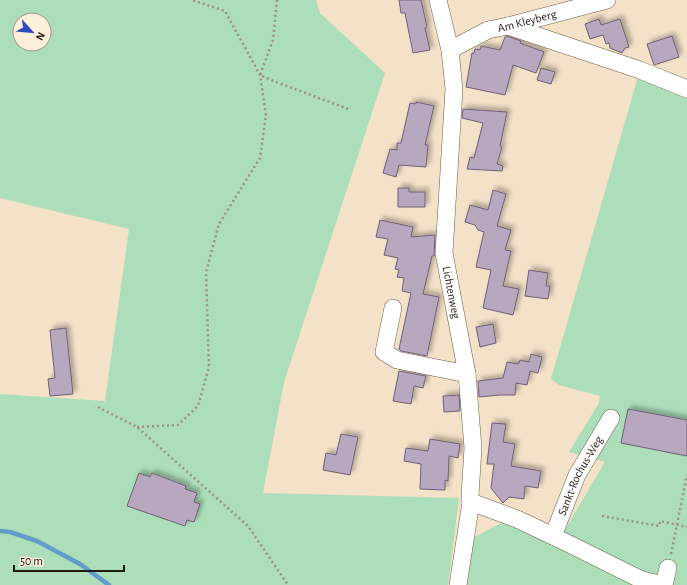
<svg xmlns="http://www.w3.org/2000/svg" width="687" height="585" viewBox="0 0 687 585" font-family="'Alegreya Sans',sans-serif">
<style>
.green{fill:#acdeb9;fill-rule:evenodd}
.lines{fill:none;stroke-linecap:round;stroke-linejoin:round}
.stream{stroke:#619cca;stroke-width:4.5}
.building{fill:#b7a8c0;stroke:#6f6076;filter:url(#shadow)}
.minor-casing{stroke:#6b5c46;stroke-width:18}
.path{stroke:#9e917e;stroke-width:2.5;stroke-dasharray:2 3;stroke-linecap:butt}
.minor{stroke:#fff;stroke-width:17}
.labels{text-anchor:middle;stroke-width:3;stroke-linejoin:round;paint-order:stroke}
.street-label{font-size:12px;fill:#1e180f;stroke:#feefdb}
</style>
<defs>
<filter id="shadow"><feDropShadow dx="3.5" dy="-3.5" stdDeviation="2" flood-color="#0004"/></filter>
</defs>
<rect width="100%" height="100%" fill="#f3e1c8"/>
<path class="green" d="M0,0H316L320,13L385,73L284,382L263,493L459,498L448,585H0V394L105,401L129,229L0,198ZM20,20H44V44H20Z
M639,73L687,92V585H661L563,533L605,462L569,452L599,403L600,396L559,385L551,379Z
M505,521L647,585H464L471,539Z"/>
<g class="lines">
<path class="stream" d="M0,531L10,532L37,541L80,564L109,585"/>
</g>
<path class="building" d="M399,0H421L427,27L425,28L430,50L413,53L405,13H401Z
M599,19L601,25L620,19L629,47L625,48L622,53L610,48L609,43L606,44L603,35L590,39L585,24Z
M507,36L521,41L520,43L544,52L536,73L513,65L505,95L466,87L472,53H474L475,49L480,50L481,46L500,50L505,37Z
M672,36L679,57L654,65L647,44Z
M541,68L555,72L551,84L537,80Z
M416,102L434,106L425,145H428L426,167L399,165L396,177L383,173L390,149L397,150V143H401L410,103L416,104Z
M463,109L507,112L500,146L502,147L497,164L503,166L502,171L467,169L470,157L474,158L483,123L462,118Z
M398,188H409V192H425V207H398Z
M493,190L506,194L497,226L511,230L505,250L511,251L503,286L519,289L513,315L483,308L491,270L476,267L484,232L478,230L475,225L465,222L470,205L488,210Z
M380,220L413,227L411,237L435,235L434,256H432L423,294L439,297L427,356L401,351L399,349L411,293L402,291L404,278L397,277L399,270L395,269L398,258L384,255L388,239L376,237Z
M529,270L548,273L546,286H550L548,299L525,296Z
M493,324L496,343L480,347L476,327Z
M66,328L73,394L50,396L48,379L55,378L50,330Z
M531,354L542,357L538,373L530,371L527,385L516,383L515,395H500L479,397L478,381L503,378L507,362L518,364V362L519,363L520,360L529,362Z
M399,371L426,376L423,388L414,386L411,404L393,401Z
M459,395L460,411L444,412L443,396Z
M628,409L687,420V456L621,443Z
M492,423L506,424L503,442L515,444L511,466L541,471L538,488L525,486L524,499L509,497L503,503L491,488L494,464H487Z
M341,434L358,437L350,475L323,470L326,453L336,455Z
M430,439L460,444L458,458L449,456L448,481L445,480V490L420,489L421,464L404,461L406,448L428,451Z
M139,473L150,477L152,473L186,486L185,489L197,493L194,502L200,504L194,522L187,520L185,526L127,506Z"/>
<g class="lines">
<g class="minor-casing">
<g id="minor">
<path id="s1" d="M438,0L450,50L454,89L444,253L467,374L473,448L470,496L471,502L458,585"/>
<path d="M508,26L640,70L687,89"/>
<path id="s2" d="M450,50L488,30L508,26L607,0"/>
<path d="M393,308L384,352L397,360L467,374"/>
<path id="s3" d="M471,502L517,519L553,536L577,475L611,418"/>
<path d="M553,536L642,580L663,585"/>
<path d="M664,585L668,568"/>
</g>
</g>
<path class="path" d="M277,0L273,40L260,75L276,82L351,110
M98,407L137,427L248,526L288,585
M137,427L178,425L198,406L209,367L206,272L219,224L260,158L266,115L260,75L225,11L192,0
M602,516L659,526L660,521L687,527
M671,554L687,475"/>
<use href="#minor" class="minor"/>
</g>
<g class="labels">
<g class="street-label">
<text dy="4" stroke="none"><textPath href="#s2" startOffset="83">Am Kleyberg</textPath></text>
<text dy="4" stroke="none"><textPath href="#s1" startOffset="295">Lichtenweg</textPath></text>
<text dy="4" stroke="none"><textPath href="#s3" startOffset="155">Sankt-Rochus-Weg</textPath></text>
</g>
</g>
<g transform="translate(32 32) rotate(117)"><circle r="19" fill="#feefdb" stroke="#a49989"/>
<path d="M0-3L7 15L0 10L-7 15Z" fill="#2e4bbb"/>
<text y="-6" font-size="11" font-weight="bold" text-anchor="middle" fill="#1e180f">N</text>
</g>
<path d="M14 565v6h110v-6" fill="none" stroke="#1e180f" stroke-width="2"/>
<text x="20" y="565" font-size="12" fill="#1e180f" stroke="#feefdb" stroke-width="3" paint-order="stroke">50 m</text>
</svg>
